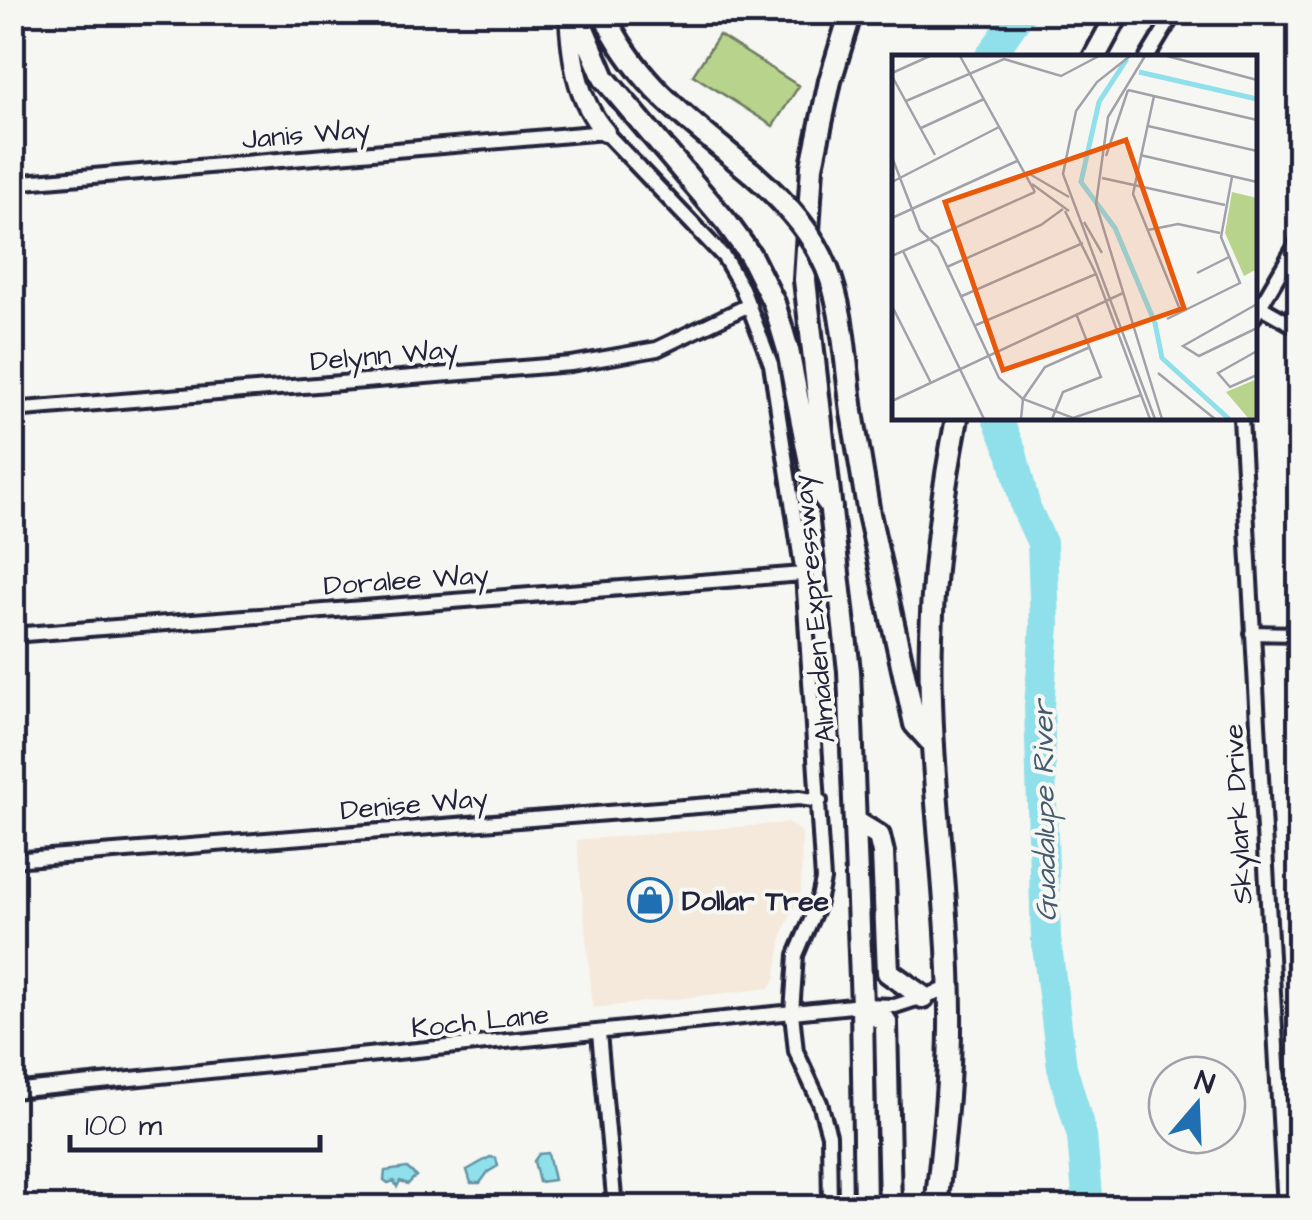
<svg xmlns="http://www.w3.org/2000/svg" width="1312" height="1220" viewBox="0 0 1312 1220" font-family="'Architects Daughter',sans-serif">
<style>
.built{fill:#f4e9da}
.green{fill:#b8d48c;stroke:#6d7b64;stroke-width:2.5}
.water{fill:#8fe0ea;stroke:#6394a4;stroke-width:2.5}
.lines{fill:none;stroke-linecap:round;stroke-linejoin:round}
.river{stroke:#8fe0ea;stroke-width:30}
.street-casing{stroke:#22223b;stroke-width:20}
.secondary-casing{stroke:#22223b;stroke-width:25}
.primary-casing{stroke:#22223b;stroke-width:28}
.street{stroke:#f6f6f2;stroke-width:12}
.secondary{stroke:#f6f6f2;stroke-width:18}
.primary{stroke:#f6f6f2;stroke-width:20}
.primary-bridge-casing{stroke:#22223b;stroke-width:28;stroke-linecap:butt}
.primary-bridge{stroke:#f6f6f2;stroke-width:20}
.labels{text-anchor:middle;stroke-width:8;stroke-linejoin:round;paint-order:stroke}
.street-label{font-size:28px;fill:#22223b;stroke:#f6f6f2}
.poi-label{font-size:28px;font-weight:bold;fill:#22223b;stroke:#f6f6f2;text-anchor:start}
.water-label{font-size:30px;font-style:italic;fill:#435b70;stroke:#f6f6f2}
.inset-river{fill:none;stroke:#8fe0ea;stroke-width:5}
.inset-road{fill:none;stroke:#a1a1a9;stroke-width:2.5}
.view{fill:#e8590c;fill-opacity:0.15;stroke:#e8590c;stroke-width:5}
.inset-edge{fill:none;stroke:#22223b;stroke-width:5}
</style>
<rect width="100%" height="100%" fill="#f6f6f2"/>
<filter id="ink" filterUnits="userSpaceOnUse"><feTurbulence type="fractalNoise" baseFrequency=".01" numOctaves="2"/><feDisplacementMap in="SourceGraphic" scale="20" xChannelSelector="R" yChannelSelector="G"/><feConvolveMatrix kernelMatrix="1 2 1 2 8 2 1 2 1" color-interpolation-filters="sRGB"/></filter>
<g filter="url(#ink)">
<path class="built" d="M787,823L802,832L801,891L783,932L775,979L770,988L593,1008L577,840Z"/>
<path class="green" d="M719,35L799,86L773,126L693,75Z"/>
<path class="water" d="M548,1153L554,1180L539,1182L534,1161L539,1154Z
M490,1157L496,1158L498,1166L488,1172L480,1183H471L467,1170Z
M407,1168L416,1176L408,1184L400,1181L397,1187L394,1181L388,1183L384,1180L385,1171Z"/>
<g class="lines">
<path class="river" d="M989,58L1021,12
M997,418L1012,453L1026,508L1042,543L1045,625L1039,707L1046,938L1062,1067L1082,1136L1088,1208"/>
<g class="street-casing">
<path id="street" d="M1147,58L1175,12
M12,183L605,132L724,257L742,288L771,364L803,574L823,880L817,906L796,955L792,1013L796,1051L820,1103L829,1135L830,1208
M1254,303L1300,329
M1254,317L1300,238
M12,410L571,364L657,349L749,305
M1241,418L1285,1208
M1252,633L1300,634
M12,635L803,574
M12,860L799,798L820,801
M599,1033L615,1208
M12,1091L862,1005L895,1006L950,988"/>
</g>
<g class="secondary-casing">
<path id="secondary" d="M569,12C571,55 576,99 605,132"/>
</g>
<g class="primary-casing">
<path id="primary" d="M576,12L604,78L727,223L750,255L774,303L788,350L814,483L831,507
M603,12C635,84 694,124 752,173
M851,12L830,81L812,166L805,280L849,671L862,1005L865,1208
M1094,58L1119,12
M852,412L869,514L915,724L933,744
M856,822L879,836L883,853L888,972L923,997
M862,1005L886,1022L890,1208
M936,1208C943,1142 951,1076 950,1010C949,885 927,761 931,637C933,563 943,490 957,418"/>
</g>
<use href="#street" class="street"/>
<use href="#secondary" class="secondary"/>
<use href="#primary" class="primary"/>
<g class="primary-bridge-casing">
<path id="primary-bridge" d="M752,173C844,254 838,298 852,412"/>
</g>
<use href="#primary-bridge" class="primary-bridge"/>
</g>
</g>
<defs>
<g id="shop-ring" transform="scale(2.25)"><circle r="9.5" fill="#f6f6f2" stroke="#1f6fb2" stroke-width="1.5"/><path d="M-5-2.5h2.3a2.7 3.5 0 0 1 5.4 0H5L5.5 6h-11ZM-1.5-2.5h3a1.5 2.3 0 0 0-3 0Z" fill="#1f6fb2"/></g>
</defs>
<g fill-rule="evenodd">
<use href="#shop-ring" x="650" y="900"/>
</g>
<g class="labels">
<g class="street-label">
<text transform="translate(306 133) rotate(-5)" y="10">Janis Way</text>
<text transform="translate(384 354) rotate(-5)" y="10">Delynn Way</text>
<text transform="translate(406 579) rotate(-4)" y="10">Doralee Way</text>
<text transform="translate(813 609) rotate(-95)" y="10">Almaden Expressway</text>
<text transform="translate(414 803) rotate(-5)" y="10">Denise Way</text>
<text transform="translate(1237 814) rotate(-93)" y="10">Skylark Drive</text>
<text transform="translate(480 1020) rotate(-6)" y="10">Koch Lane</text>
</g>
<g class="poi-label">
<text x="682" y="910">Dollar Tree</text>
</g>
<g class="water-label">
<text transform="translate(1044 811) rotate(-91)" y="10">Guadalupe River</text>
</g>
</g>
<g transform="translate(892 55)">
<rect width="365" height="365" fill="#f6f6f2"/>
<path d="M340,137L365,143V214L352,221L333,178ZM365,324V364H357L334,337Z" fill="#b8d48c"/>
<path class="inset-river" d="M235,4L207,47L189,127L223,173L263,268L270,303L337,364M247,17L365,44"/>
<path class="inset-road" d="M68,1L143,137M238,1L205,27L184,56L171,119L263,364M253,1L216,62L204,149L270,364M275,1L365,25M0,18L38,1M0,21L43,100M236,35L365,65M262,41L241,139L289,257M14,46L112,4L169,21L207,1M256,71L365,96M29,73L92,44M248,100L365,127M214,101L236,35M0,102L28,175L46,192L107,323L131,344L129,364M134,117L177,142M210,123L333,150M0,127L107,72M140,129L177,156M173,156L204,219L258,364M0,163L125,106M192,167L210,198M256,175L286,169L328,178M11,196L92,364M0,201L143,137M55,212L149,170L171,154M305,218L337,202M70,241L191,188M365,249L291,291L307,301L365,273M0,251L39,328M275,264L348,228L329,182L340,122M84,270L204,219M198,292L153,312L131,344L181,363L249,340M365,296L326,318L338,332L365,320M266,318L323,364M0,346L231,238M160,364L171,337L209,322L185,261"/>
<path class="view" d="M234,85L292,253L111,315L53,147Z"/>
<rect width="365" height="365" class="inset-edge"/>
</g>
<rect width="1312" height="1220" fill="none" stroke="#f6f6f2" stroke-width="50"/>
<rect x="25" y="25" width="1262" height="1170" fill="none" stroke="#22223b" stroke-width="4" filter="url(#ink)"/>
<g transform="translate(1197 1105) rotate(19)"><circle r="48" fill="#f6f6f2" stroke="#a1a1a9" stroke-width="2.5"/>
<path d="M0-8L18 38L0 25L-18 38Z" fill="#1f6fb2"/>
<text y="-15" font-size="28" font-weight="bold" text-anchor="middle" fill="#22223b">N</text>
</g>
<path d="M70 1135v15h250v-15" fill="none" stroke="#22223b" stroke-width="5"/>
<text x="85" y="1135" font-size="30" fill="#22223b" stroke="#f6f6f2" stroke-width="8" paint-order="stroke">100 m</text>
</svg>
